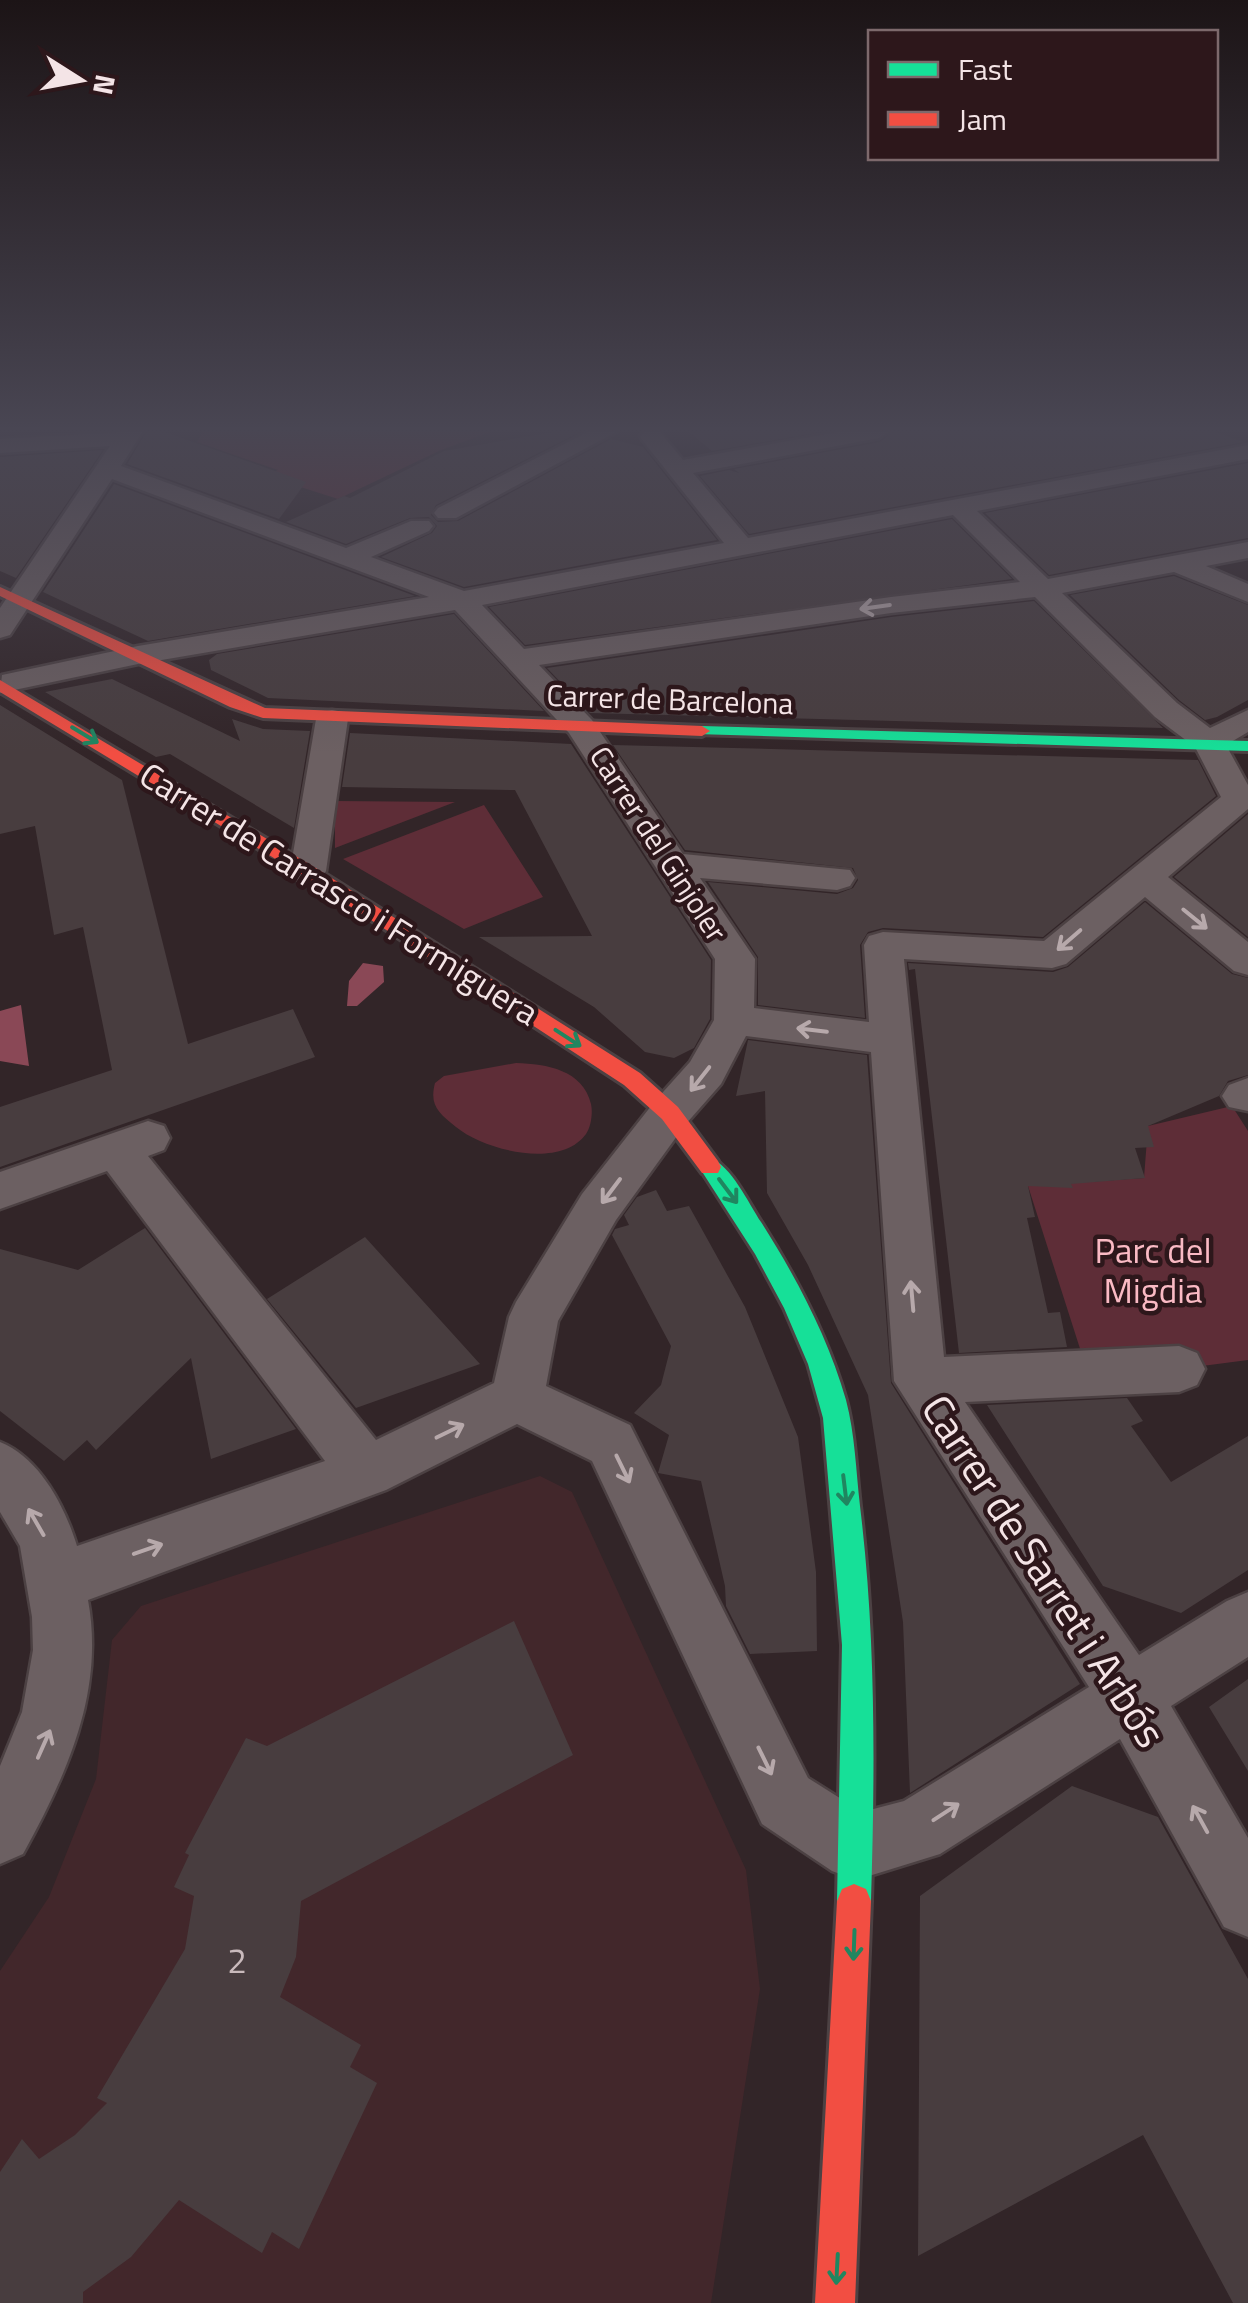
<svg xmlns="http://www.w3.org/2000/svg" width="1248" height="2303" viewBox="0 0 1248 2303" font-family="'Titillium Web',sans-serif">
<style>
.built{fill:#42272b}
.green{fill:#5e2d37}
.water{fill:#8a4856}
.building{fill:#483d3f}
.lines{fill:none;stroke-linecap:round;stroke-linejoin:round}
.street-casing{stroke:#4c4143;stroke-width:5}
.fast-casing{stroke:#4c4143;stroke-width:6}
.jam-casing{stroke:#4c4143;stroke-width:6}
.street{fill:#6c6062;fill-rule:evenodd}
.fast{fill:#16e098;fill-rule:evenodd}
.jam{fill:#f24e42;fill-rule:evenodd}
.oneway{stroke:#b7a9ab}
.oneway2{stroke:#208660}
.labels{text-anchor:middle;stroke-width:9;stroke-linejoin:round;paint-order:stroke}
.far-street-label{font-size:30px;fill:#f4e4e6;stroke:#2d171b}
.street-label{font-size:35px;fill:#f4e4e6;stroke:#2d171b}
.park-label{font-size:35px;fill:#fabac4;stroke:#2d171b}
.near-number-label{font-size:35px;fill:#c9babc}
.near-street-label{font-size:42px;fill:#f4e4e6;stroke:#2d171b}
</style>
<rect width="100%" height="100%" fill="#322528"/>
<path class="built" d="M540,1476L572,1492L746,1870L760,1989L711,2303H0V1971L49,1897L96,1779L112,1640L141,1606Z"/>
<path class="green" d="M203,431H493L441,450L338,499L266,476L278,470L197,442Z
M335,801L455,802L335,848Z
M484,805L543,897L464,929L343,859Z
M516,1063C547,1064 583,1070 591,1104C593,1113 591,1127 586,1134C560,1170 484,1150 456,1127C439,1113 429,1106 435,1083L444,1076Z
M1232,1106L1248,1131V1360L1179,1369L1083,1358L1028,1186L1144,1178L1148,1126Z"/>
<path class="water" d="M363,963L383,966L384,982L357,1006H347L349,981Z
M21,1005L29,1066L0,1061V1011Z"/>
<path class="building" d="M147,431H162L306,482L279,519L127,464Z
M559,431H582L436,505L431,515L438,522L458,521L611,439L643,447L717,540L464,587L381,557L432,533L437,526L429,517L410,518L346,544L286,522L344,496L350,498L444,451Z
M688,431H825L712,451Z
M893,431H1213L1244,442L749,534L700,476L729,470L739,473L734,469L880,442Z
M103,450L16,578L0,571V457Z
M1248,463V538L1049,575L985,513Z
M114,484L415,596L148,641L43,592Z
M952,519L1012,579L525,645L489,607Z
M1174,576L1248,605V700L1217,717L1205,720L1179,700L1070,595Z
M1034,601L1163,728L590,713L547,668L891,617Z
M454,614L544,711L268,698L211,670L209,660L217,654Z
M112,679L240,741L232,719L263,729L310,731L294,828L170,754L156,757L45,692Z
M0,705L122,780L188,1044L293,1009L315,1057L0,1167V1107L112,1070L83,927L54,935L35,826L0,834Z
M350,733L571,744L711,960L710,1019L694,1048L674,1058L645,1052L594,1007L479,937L592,936L515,790L342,787Z
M613,745L1198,760L1216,796L1043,937L883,928L868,932L860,945L865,1018L758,1005V957L708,882L837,894L853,888L858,880L853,868L685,850Z
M1248,814V937L1174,877Z
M1145,902L1232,974L1248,978V1075L1228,1081L1219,1096L1148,1126L1154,1147L1135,1148L1145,1178L1071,1184L1073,1188L1028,1186L1035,1217L1027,1218L1048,1313L1060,1312L1067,1347L959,1353L915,969L909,970L908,963L1053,972L1068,967Z
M748,1040L867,1055L891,1383L1080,1684L910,1793L903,1622L868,1395L808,1265L767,1193L765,1091L736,1096Z
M656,1190L667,1211L689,1206L745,1307L798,1437L816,1572L817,1651L750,1654L726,1606L725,1586L701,1481L658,1473L669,1435L634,1413L661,1385L671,1346L612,1235L615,1229L629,1225L624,1215L637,1197Z
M145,1228L296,1429L211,1459L191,1358L96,1450L87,1440L64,1461L0,1411V1249L78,1270Z
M365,1237L480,1364L356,1408L267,1299Z
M1127,1398L1143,1421L1131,1426L1171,1482L1248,1436V1570L1181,1613L1103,1586L987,1405Z
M514,1621L573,1755L301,1901L296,1957L280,1997L361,2045L350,2067L377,2083L299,2249L272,2232L262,2253L179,2200L131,2257L83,2292V2303H0V2172L22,2139L39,2159L75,2135L107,2103L97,2098L185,1949L194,1896L174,1887L189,1855L185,1853L246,1738L267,1746Z
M1248,1679V1771L1209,1707Z
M1072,1786L1158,1817L1248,1979V2303H1233L1143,2135L918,2256L920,1896Z"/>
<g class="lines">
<g class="street-casing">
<path id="street" d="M143,431L121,466L346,548L411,521H429L433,526L429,531L371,557L464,591L724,543L643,441L640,436L645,431H659L683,460L844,431H890L879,438L693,473L748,538L1248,445V459L977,511L1048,579L1248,542V558L1206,566L1248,584V602L1174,572L1062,593L1177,703L1210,728L1248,710V732L1226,745L1248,785V809L1168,877L1248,942V975L1234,971L1145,897L1066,964L1052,968L904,959L944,1357L1179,1346L1197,1353L1205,1369L1197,1385L1179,1392L965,1402L1139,1655L1227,1601L1248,1592V1657L1171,1706L1248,1838V1937L1224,1927L1120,1739L940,1854L856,1880L832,1871L762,1824L592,1461L517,1424L386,1490L88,1600C105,1692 66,1776 23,1854L0,1864V1766L22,1712L33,1650L32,1617L20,1546L0,1512V1442C40,1458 65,1507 77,1546L325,1461L107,1171L0,1209V1172L148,1121L164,1126L170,1138L164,1150L148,1156L376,1440L494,1383L509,1317L516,1302L582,1194L655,1101L690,1062L714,1020L715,959L569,733L455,610L138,664L0,693L2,675L138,646L429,597L112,479L10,635L0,638V608L110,446L0,453V439ZM953,515L1020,582L891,597L524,649L482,605ZM1035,597L1155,717L1195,747L1221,797L1044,941L883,932L869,936L864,945L869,1022L754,1008L755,959L700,878L837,890L850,886L855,878L850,870L683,854L592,720L539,665L891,613ZM746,1036L871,1052L894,1381L1089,1687L904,1801L862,1812L808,1778L630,1425L546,1386L558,1321L616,1220L685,1125L721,1084Z
M590,431H618L456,518H438L434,513L438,508Z
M332,710L343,712L348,719L326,871L321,879L308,882L295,879L290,871L316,719L321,712Z
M1248,1078V1111L1229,1107L1222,1096L1229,1085Z"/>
</g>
<g class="fast-casing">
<path id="fast" d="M702,726L1248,741V751L696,734V728Z
M710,1158C731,1165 749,1204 761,1222C796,1277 828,1337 846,1400C855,1434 856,1471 860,1506C876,1637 875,1769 871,1901L866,1913L854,1918L842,1913L837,1901L842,1645L823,1418L808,1364L784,1308L755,1254L699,1167L702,1161Z"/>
</g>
<g class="jam-casing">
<path id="jam" d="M0,587L265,708L702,726L710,731L702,736L263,718L230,707L0,596Z
M0,680L314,867L640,1073L678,1107L718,1161L721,1167L718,1173H702L662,1119L624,1085L302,875L0,692Z
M854,1884L866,1889L871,1901L855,2303H815L837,1901L842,1889Z"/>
</g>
<use href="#street" class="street"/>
<use href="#fast" class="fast"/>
<use href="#jam" class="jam"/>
</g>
<defs><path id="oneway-shaft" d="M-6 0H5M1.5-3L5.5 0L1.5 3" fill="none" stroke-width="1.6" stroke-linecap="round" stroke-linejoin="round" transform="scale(2.5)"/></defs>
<g class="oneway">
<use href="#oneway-shaft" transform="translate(875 607) rotate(172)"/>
<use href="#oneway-shaft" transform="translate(1195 919) rotate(39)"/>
<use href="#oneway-shaft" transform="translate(1069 940) rotate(139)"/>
<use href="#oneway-shaft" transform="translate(812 1030) rotate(-173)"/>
<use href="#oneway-shaft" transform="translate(700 1079) rotate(128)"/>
<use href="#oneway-shaft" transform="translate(611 1191) rotate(127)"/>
<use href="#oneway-shaft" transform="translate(912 1296) rotate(-95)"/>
<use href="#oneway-shaft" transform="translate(450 1431) rotate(-26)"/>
<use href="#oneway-shaft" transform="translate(623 1469) rotate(64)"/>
<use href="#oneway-shaft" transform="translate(36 1522) rotate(-120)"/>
<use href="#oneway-shaft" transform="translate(148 1549) rotate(-19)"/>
<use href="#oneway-shaft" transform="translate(44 1744) rotate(-66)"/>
<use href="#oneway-shaft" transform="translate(765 1761) rotate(64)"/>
<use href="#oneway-shaft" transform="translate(946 1812) rotate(-33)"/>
<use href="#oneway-shaft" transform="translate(1200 1819) rotate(-119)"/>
</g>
<g class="oneway2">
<use href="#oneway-shaft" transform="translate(85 735) rotate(31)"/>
<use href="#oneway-shaft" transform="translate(568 1038) rotate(33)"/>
<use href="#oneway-shaft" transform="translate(728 1191) rotate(53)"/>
<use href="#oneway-shaft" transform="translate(845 1490) rotate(83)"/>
<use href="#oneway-shaft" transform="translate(854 1945) rotate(92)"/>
<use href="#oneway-shaft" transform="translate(837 2269) rotate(93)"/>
</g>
<linearGradient id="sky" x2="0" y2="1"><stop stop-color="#1c1416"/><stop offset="0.57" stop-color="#494653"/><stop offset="1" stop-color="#494653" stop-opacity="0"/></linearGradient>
<rect width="1248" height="753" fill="url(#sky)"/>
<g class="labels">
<g class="far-street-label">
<text transform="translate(670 700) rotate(2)" y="10">Carrer de Barcelona</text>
<text transform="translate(658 844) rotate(57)" y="10">Carrer del Ginjoler</text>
</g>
<g class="street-label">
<text transform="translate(339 894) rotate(32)" y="12">Carrer de Carrasco i Formiguera</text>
</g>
<g class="park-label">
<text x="1153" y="1263">Parc del<tspan x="1153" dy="40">Migdia</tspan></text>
</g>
<g class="near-number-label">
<text x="237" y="1973">2</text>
</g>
<g class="near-street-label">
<text transform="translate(1044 1571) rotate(57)" y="15">Carrer de Sarret i Arbós</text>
</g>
</g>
<rect x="868" y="30" width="350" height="130" fill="#2d171b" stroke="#7d696c" stroke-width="2.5"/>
<rect x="888" y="62" width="50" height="15" fill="#16e098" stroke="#7d696c" stroke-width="2.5"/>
<text x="958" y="80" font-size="30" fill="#f4e4e6">Fast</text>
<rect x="888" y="112" width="50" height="15" fill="#f24e42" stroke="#7d696c" stroke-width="2.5"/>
<text x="958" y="130" font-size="30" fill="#f4e4e6">Jam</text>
<g transform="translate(80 80) rotate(101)" stroke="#2d171b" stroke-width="8" paint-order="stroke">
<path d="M0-8L18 38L0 25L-18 38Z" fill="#f4e4e6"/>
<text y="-15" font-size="28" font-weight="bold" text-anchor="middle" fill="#f4e4e6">N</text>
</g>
</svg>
